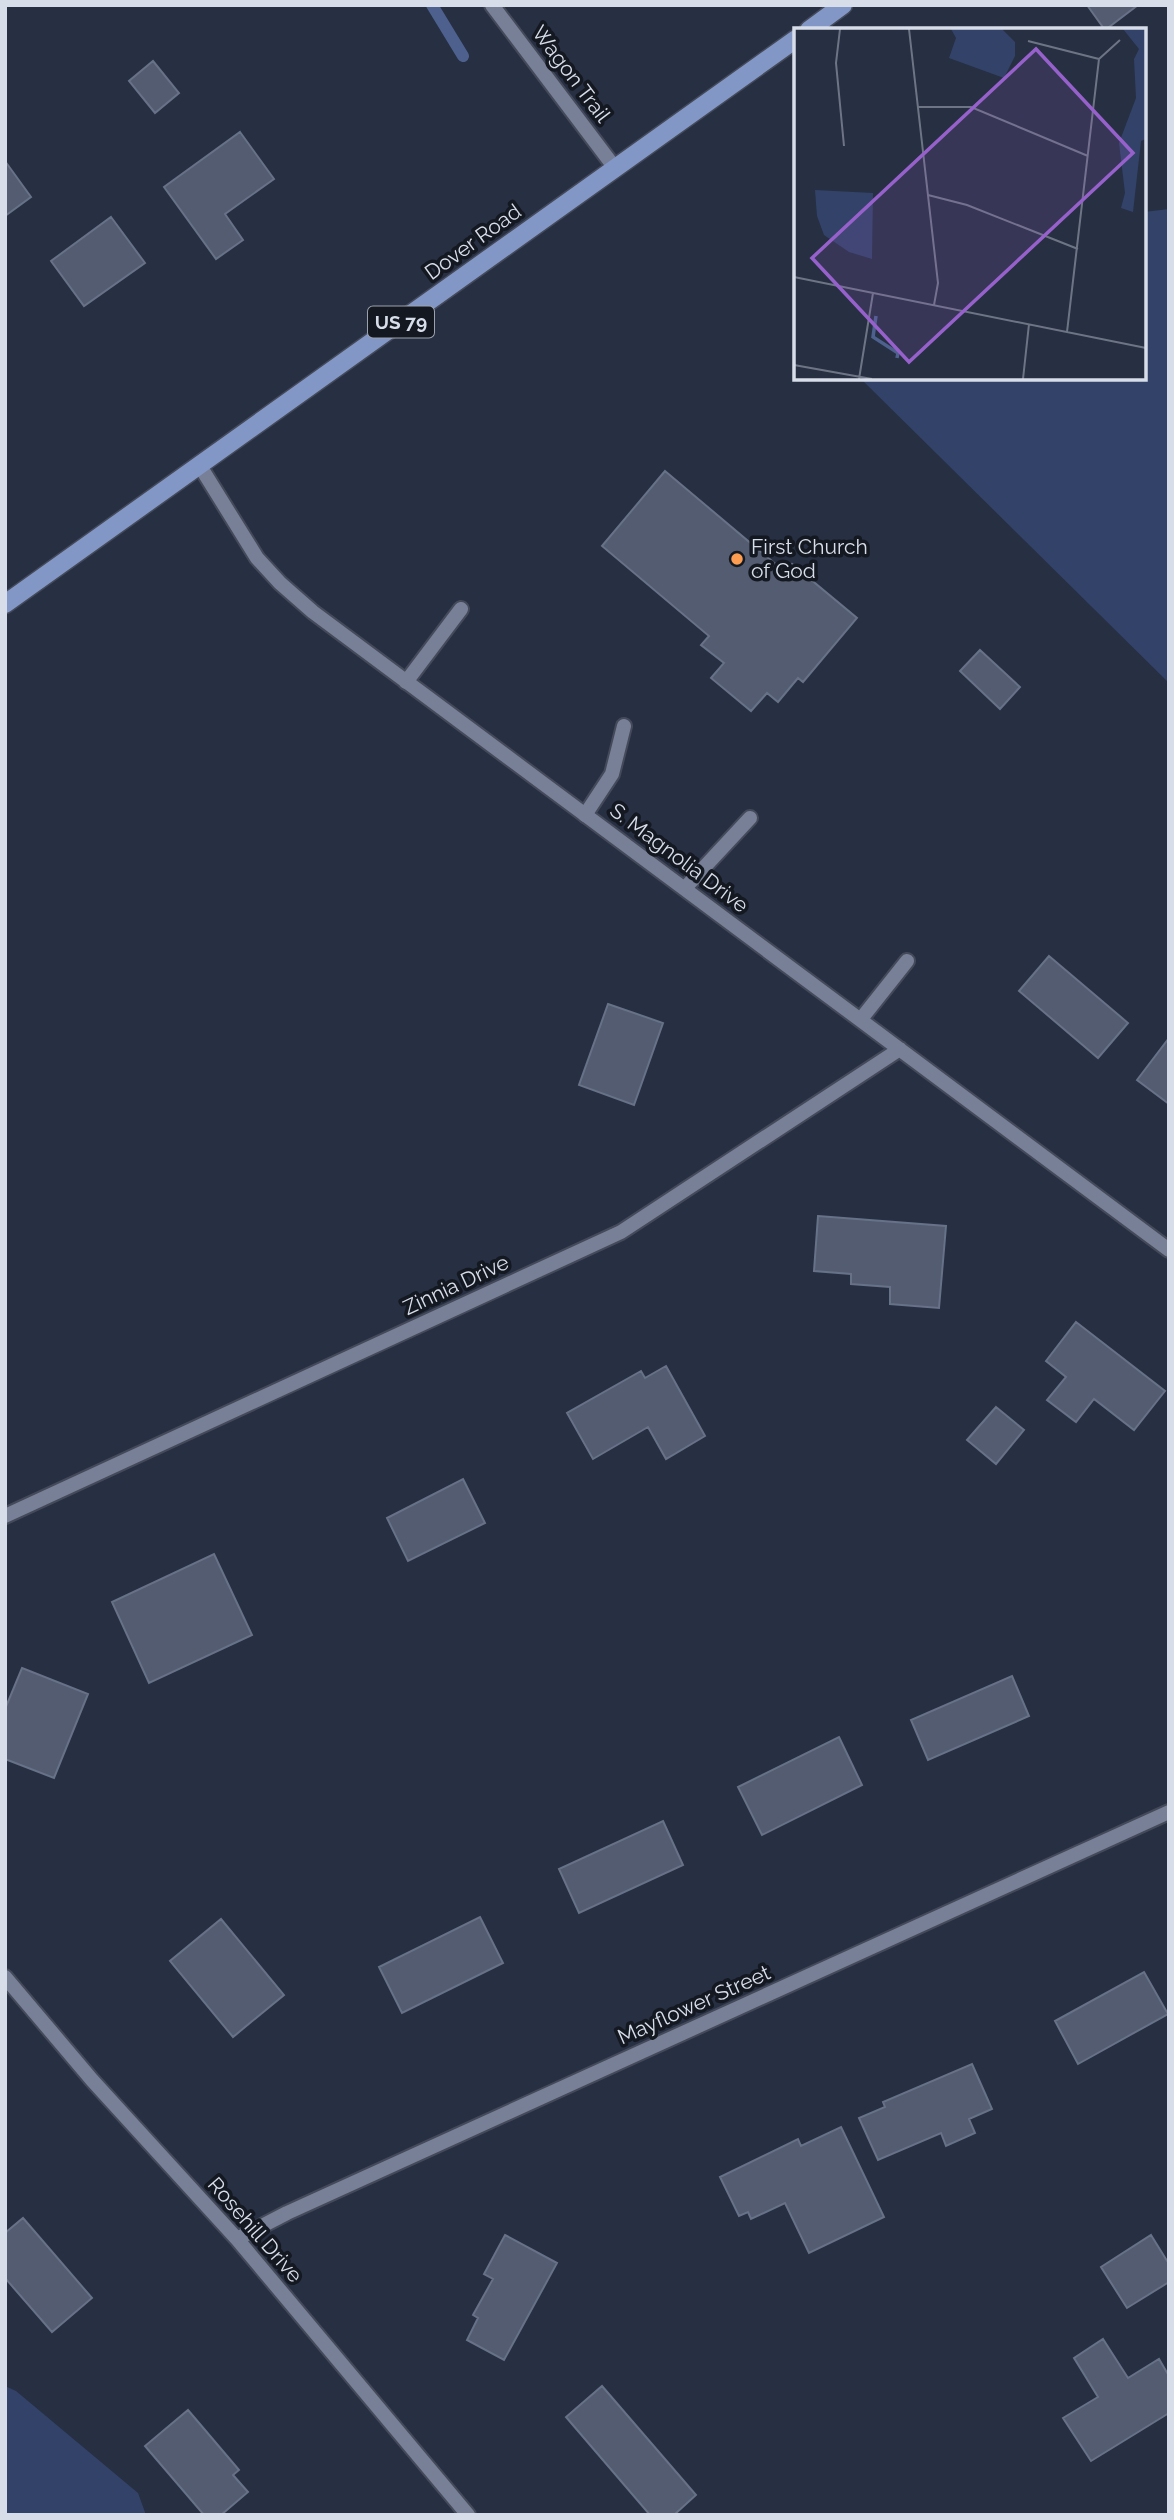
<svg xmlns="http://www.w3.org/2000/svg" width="1174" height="2520" viewBox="0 0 1174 2520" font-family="Raleway,sans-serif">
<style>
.green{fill:#334269}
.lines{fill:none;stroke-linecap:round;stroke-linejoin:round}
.stream{stroke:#4d608e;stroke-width:12}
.building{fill:#535c71;stroke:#677187;stroke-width:2}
.lane-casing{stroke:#444a5a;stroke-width:18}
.street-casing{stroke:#444a5a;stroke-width:18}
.primary-casing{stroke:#444a5a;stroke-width:21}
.lane{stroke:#778097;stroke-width:14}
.street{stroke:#778097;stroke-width:14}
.primary{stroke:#8397c7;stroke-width:18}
.poi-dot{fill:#fc9d52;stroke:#141820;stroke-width:2.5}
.labels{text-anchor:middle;stroke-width:7;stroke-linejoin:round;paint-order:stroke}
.shield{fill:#141820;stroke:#9ca2ad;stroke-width:2}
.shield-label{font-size:19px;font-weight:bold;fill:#d7dde9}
.street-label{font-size:21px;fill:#d7dde9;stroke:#141820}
.poi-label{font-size:21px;fill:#d7dde9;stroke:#141820;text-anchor:start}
.inset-river{fill:none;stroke:#4d608e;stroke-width:3.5}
.inset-road{fill:none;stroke:#6d7585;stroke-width:2}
.view{fill:#9761cc;fill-opacity:0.15;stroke:#9761cc;stroke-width:3.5}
.inset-edge{fill:none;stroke:#d7dde9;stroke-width:3.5}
</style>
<rect width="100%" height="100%" fill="#272f42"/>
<path class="green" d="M1169,209V683L860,378H1144V212Z
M5,2386L16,2391L138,2493L146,2515H5Z"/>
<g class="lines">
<path class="stream" d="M432,5L463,56"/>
</g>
<path class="building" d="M1087,5H1138L1105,30Z
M153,61L179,93L155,113L129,81Z
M240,132L274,179L225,214L243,240L216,259L164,187Z
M5,161L31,197L5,216Z
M111,217L145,263L84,306L51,261Z
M665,471L785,572L792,564L857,618L803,682L798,678L778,702L767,693L751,711L711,678L724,663L701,645L709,636L602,546Z
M980,650L1020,687L1000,709L960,671Z
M1049,956L1128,1023L1098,1058L1019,991Z
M608,1004L663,1023L634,1105L579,1085Z
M1169,1038V1104L1137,1080Z
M818,1216L946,1226L939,1308L890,1304V1287L851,1284V1274L814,1271Z
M1076,1322L1165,1391L1134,1430L1094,1399L1076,1422L1047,1400L1066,1377L1046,1361Z
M666,1366L705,1436L666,1459L648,1427L593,1459L567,1413L641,1371L645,1378Z
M996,1407L1024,1430L996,1464L967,1440Z
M463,1479L485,1523L408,1561L387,1518Z
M214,1554L252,1635L149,1683L112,1602Z
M22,1668L88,1694L54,1778L5,1759V1709Z
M1012,1676L1029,1716L928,1760L911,1720Z
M839,1737L862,1785L762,1835L738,1787Z
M663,1821L683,1865L579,1913L559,1869Z
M480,1917L503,1963L402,2013L379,1967Z
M221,1919L284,1995L233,2037L170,1961Z
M1144,1972L1168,2014L1078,2064L1055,2021Z
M972,2064L992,2109L969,2119L975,2133L946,2146L941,2133L878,2160L859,2118L885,2107L883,2102Z
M841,2127L884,2217L809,2253L785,2203L751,2219L748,2212L739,2216L720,2177L798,2139L801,2146Z
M23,2218L92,2298L52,2332L5,2278V2233Z
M505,2235L557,2263L504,2360L467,2340L478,2318L473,2315L493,2279L484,2274Z
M1151,2235L1169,2264V2282L1127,2308L1101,2267Z
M1103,2339L1128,2378L1159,2359L1169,2376V2413L1091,2461L1063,2418L1098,2397L1074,2358Z
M602,2386L696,2495L674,2515H650L566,2417Z
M188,2410L239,2470L233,2475L248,2492L221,2515H204L145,2446Z"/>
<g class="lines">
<g class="lane-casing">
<path id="lane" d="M406,682L461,609
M585,815L612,774L624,726
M685,888L750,818
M861,1019L907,961"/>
</g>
<g class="street-casing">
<path id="street" d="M492,5L615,168
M200,466L257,558L280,583L313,612L1169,1250
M5,1516L621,1232L900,1049
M5,1977L92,2080L237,2239L468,2515
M237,2239L287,2213L1169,1812"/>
</g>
<g class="primary-casing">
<path id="primary" d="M809,30L843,5
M5,604L796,39"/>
</g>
<use href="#lane" class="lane"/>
<use href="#street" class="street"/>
<use href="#primary" class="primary"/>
</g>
<circle class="poi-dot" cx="737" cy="559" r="7"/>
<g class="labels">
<rect class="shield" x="368" y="306.5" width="66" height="31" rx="5"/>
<g class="shield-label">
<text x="401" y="329">US 79</text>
</g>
<g class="street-label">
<text transform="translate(571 74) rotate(53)" y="7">Wagon Trail</text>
<text transform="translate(473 242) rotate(-36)" y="7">Dover Road</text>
<text transform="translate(679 858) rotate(37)" y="7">S. Magnolia Drive</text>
<text transform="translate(456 1285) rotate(-25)" y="7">Zinnia Drive</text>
<text transform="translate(694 2005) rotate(-24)" y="7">Mayflower Street</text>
<text transform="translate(255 2230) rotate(49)" y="7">Rosehill Drive</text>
</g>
<g class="poi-label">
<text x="751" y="554">First Church<tspan x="751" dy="24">of God</tspan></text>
</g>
</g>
<g transform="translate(794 28)">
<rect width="352" height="352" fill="#272f42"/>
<path d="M157,1H208L221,14V28L210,50L155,30L162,10ZM329,1H352V111L347,113L339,184L327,180L331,165L325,115L342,70L340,31L345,21ZM21,162L79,165L78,231L55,224L30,207L23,188Z" fill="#334269"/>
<path class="inset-river" d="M82,288L79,309L104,325L103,330"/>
<path class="inset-road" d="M46,1L42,35L50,118M115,1L144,255L140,277M234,13L305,31M124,79H177L294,128M134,167L173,177L284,221M0,249L352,320M273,304L305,31L326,12M0,337L78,351M65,351L79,265M229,351L235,296"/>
<path class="view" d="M242,21L339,125L115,334L18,230Z"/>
<rect width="352" height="352" class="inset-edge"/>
</g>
<rect width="1174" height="2520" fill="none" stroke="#d7dde9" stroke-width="14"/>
</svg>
